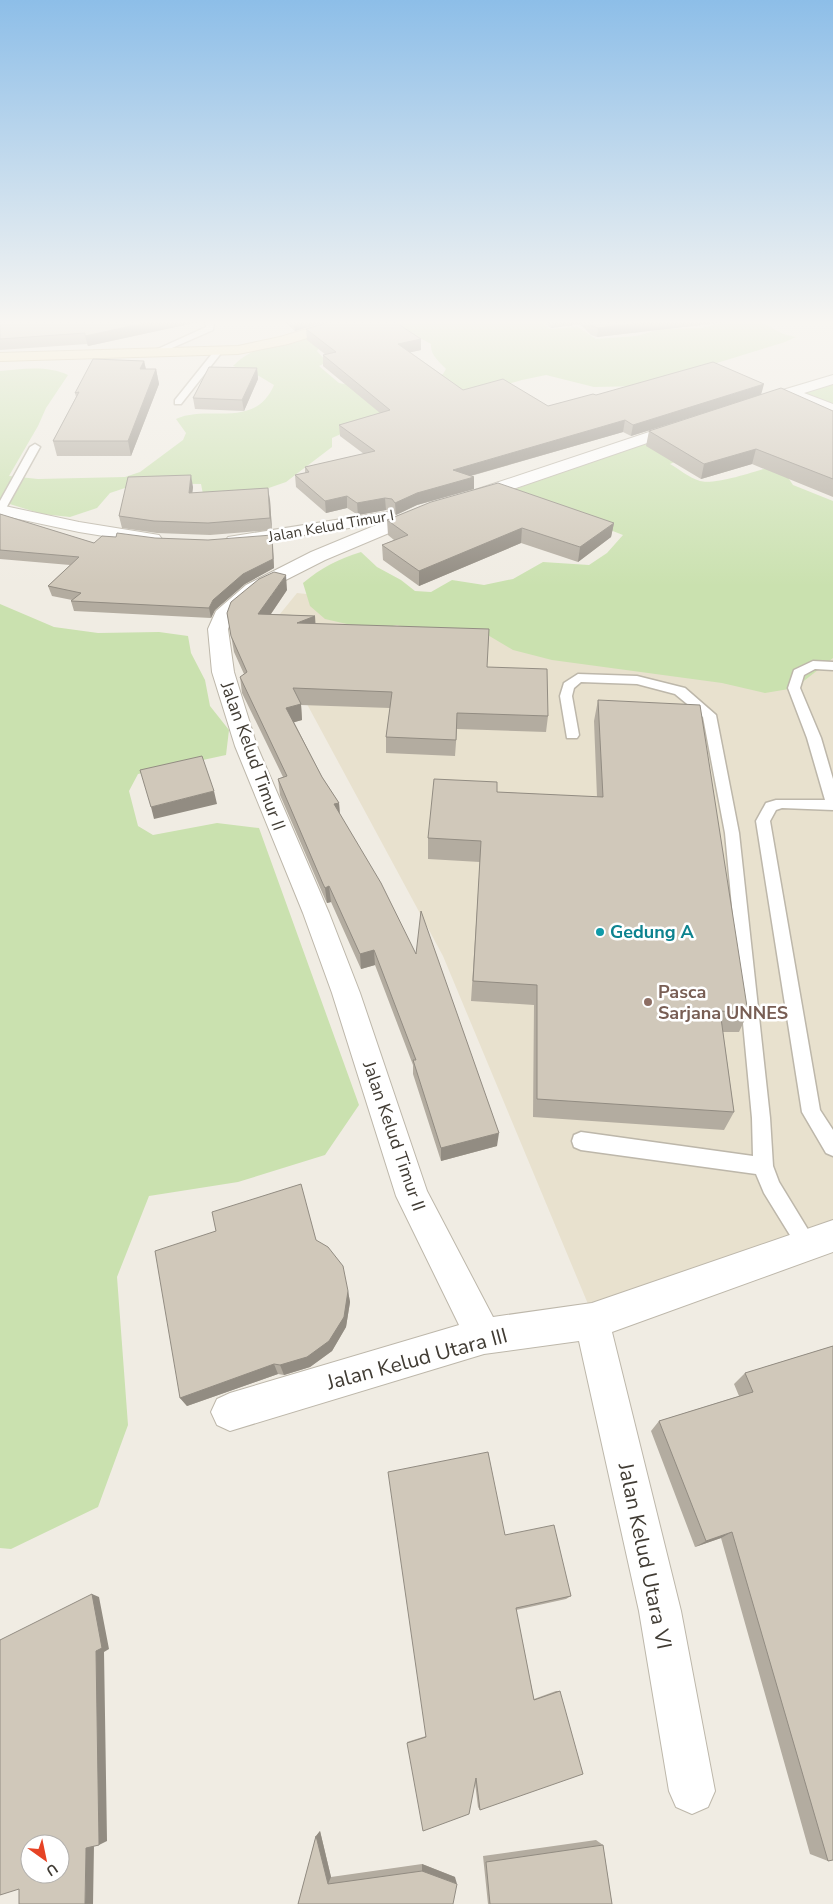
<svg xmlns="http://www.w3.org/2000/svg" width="833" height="1904" viewBox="0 0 833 1904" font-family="'Nunito Sans',sans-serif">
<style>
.education{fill:#e8e1ce}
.green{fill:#cae1af}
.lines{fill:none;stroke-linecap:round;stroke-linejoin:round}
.lane-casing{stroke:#bdb7aa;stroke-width:3}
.street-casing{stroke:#bdb7aa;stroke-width:2}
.secondary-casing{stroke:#ccbf96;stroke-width:2}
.lane{fill:#fff;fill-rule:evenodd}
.street{fill:#fff;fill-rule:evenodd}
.secondary{fill:#f9edc4;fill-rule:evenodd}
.wall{fill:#b3aca0}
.shaded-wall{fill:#928c82}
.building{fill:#d0c8ba;stroke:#928c82;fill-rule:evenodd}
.culture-dot{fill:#0f9aa8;stroke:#fff;stroke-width:2}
.education-dot{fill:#8d6e63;stroke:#fff;stroke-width:2}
.labels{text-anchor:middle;stroke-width:5;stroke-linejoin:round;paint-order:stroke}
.far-street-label{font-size:15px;fill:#413c34;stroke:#fff}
.street-label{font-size:18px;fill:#413c34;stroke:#fff}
.culture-label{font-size:18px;font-weight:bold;fill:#0d838f;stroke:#fff;text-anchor:start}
.education-label{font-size:18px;font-weight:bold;fill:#785e54;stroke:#fff;text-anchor:start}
.near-street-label{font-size:21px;fill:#413c34;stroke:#fff}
</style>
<rect width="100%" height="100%" fill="#f0ece3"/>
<path class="education" d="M297,593L781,645L833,623V1227L598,1328L443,956L267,630Z"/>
<path class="green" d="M361,320H538L550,329L578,327L596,339L636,336L661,329L701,328L734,320H753L760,321L783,334L796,337L785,342L642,386L594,387L546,375L522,380L352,429L332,438V447L286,482L263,490L203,494L201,484L140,483L110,493L97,508L70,517L42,514L0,501V371C21,369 48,365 68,375L46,408L38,426L9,476L38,479L125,477L140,472L183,440L186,433L176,419C208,404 255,430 274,385L259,376L233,366C252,345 285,341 311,334L319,348L317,351L327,362L319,366L339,383L344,384L352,382H401L443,374L446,369C439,361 430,355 431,344L413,334Z
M833,378V425L795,390Z
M689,427L683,458L670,464C679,469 689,478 700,481C714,485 754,472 769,467L787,476L793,485L833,501V658L795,688L765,693L722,683L552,660L513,650L481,631L421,632L397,625L373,630L325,619L310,606L303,583C321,568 338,559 361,552L377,567L401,580L415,591L431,592L452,580L484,585L513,579L543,562L589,565L607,553L623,535L510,491L612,453Z
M0,604L54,627L98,633L159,632L188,636L191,653L205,680L210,706L229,730L226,755L138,774L129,791L138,826L153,835L217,823L259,828L359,1105L325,1155L238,1182L149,1196L117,1277L128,1425L98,1507L11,1549L0,1548Z"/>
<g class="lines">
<g class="lane-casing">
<path id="lane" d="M205,320H214L213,330L156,355L149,353L206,327Z
M215,350L222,352L181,404H175V400Z
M35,444L40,447L5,510L0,513V501L30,447Z
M813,661L833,662V670L815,669L804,675L800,688L821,738L833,779V810L782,808L776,810L770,821L820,1110L833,1130V1156L826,1153L802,1112L756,821L766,803L776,800H825L807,738L788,688L794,670Z
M578,674L637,676L685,688L716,715L739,833L770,1118L773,1166L779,1182L818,1246L815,1253L808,1256L801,1253L764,1193L756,1174L581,1150L574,1147L572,1141L574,1135L581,1132L753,1156L752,1118L725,833L703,717L675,694L637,684L581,682L574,688L572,696L579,735L577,738H567L560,696L564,683Z"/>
</g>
<g class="street-casing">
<path id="street" d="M833,375V384L804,393L833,404V414L789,397L754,408L749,406L746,403L749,400Z
M682,421L688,423L690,426L688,429L478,501L472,502L466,501L463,497L466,493Z
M0,505L79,522L153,534L159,535L162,539L159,543L153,544L79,532L0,515Z
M421,508L427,509L430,513L427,517L325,560L260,593L232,617L228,629L234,672L257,746L329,913L360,993L427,1191L493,1317L592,1303L833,1220V1252L612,1332L681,1611L715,1791L708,1807L692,1814L676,1807L669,1791L639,1611L579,1341L484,1354L230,1431L217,1425L211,1412L217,1399L230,1393L459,1325L396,1196L332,993L303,913L235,746L212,672L208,629L216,611L246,585L311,552L381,523L234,546L228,545L225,541L228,537L386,512L392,513L394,518Z"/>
</g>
<g class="secondary-casing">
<path id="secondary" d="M337,320H357L355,323L288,344L238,354L0,361V353L238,346L280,337Z"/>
</g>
<use href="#lane" class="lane"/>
<use href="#street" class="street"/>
<use href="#secondary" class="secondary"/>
</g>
<path class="wall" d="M0,320H204L203,321L88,346L87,344L0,350Z
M282,320H331L295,331Z
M542,320H744L597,337L591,335L580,324L551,328Z
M306,329L421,339V350L410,352L463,390L548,406L596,395H761L833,411V497L752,464L701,479L646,446L649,431L702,414L631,436L623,432L471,476L474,477V489L417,505L396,515L392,511L386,510L358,515L347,508L326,513L296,487L295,475L305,473V467L364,454L340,436L339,425L380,413L323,366V355H326L307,340Z
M144,361L146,369H156L159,384L131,456H57L53,441L76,397L75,393Z
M257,368L258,379L244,411L195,409L193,398Z
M193,487L192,493L270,500L272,530L210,535L157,533L122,528L119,516Z
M0,514L94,543L116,537L155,538L273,545L274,568L245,584L215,610L211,618L74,611L71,601L72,600L52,596L48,586L70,565L0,559Z
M387,520L614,523L611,537L578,562L521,543L419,586L383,560L382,545L394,540L388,535Z
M287,590L271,614L315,616V624L487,667L548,716L546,732L457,729L455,756L386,753V737L390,708L301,705L302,720L294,722L322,777L339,803L340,814L497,1146L441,1161L413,1074V1065L375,965L361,969L331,902L327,903L325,899L280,795L278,779L283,777L242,693L240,677L244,674L234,652L227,613Z
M598,700L748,1013L739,1032H723L734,1112L724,1130L533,1117L534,1005L471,1001L480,862L428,859V838L497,792L597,797L594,721Z
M316,1240L348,1291L350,1302L346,1327L332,1351L310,1367L284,1375L278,1374L187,1406L180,1398Z
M833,1346L828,1861L810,1854L721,1538L695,1547L651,1431L659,1421L739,1396L734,1384L745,1373Z
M505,1535L571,1596L566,1599L516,1610L534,1699L556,1691H560L480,1810L478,1807L475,1783L407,1743V1742L426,1736Z
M320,1831L331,1877L422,1864L455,1877L298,1904L316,1836Z
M596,1840L603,1845L612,1904H488L483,1856Z"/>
<path class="shaded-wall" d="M159,320H204L203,321L88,346L85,336Z
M294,320H331L295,331Z
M552,320H580V324L551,328Z
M666,320H744L597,337L598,328Z
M421,339V350L399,355L398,344Z
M144,361L147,375L140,369Z
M257,368L258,379L244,411L242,400Z
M156,369L159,384L131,456L128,441Z
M764,384L761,395L631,436L633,425Z
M625,420L623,432L452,481L453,470Z
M756,449L752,464L701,479L704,464Z
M191,475L193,487L191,505L189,493Z
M474,477V489L417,505L396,515L395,503L417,493Z
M268,488L270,500L272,530L270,518Z
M347,496V508L326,513L325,501Z
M385,498L386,510L358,515L357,503Z
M614,523L611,537L578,562L580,547Z
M522,528L521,543L419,586V571Z
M272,535L274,568L245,584L215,610L211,618L209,608L213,600Z
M286,575L287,590L260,630L258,614Z
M315,616L316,632L297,623Z
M301,704L302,720L288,724L286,708Z
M214,791L217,804L154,819L151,807Z
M339,803L340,818L334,804Z
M329,886L331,902L327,903L325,888Z
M374,950L375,965L361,969L360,954Z
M499,1133L497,1146L441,1161V1148Z
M348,1291L350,1302L346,1327L332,1351L310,1367L284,1375L280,1365Z
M274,1364L278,1374L187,1406L180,1398Z
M732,1532L721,1538L695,1547L706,1541Z
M92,1594L99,1597L109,1649L104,1652L107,1841L99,1845Z
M320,1831L331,1877L328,1884L316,1836Z
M94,1845L93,1904H85L86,1848Z
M422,1864L455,1877L457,1884L422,1871Z"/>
<path class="building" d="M0,320H159L85,336V333L0,339Z
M337,320H392L421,339L398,344L463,390L503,379L548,406L593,394L596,395L713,362L764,384L633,425L625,420L453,470L474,477L417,493L395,503L392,499L385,498L357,503L347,496L325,501L295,475L309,472L305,467L375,451L339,425L390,410L323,355L336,352L306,329Z
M586,320H666L598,328L592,326Z
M93,359L144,361L140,369H156L128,441H53L79,392L75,393Z
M209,367L257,368L242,400L193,398Z
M781,388L833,411V479L756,449L704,464L649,431Z
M191,475L189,493L268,488L270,518L208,523L154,521L119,516L128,477Z
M498,483L614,523L580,547L522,528L419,571L382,545L408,535L387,520L431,502Z
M0,514L94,543L102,536L116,537L117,533L155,538L208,540L272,535L273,559L243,574L213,600L209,608L71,601L81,593L48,586L79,557L0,550Z
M274,572L286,575L258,614L315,616L297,623L489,629L487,667L547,669L548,716L457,713L456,740L386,737L392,692L293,688L301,704L286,708L322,777L339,803L334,804L381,883L416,954L421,911L499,1133L441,1148L413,1060H416L374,950L360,954L329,886L325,888L323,884L278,779L287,776L240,677L247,672L231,636L227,613L231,602L259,579Z
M598,700L700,705L748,1013L720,1011L734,1112L537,1099V985L473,981L481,841L428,838L434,779L497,782V792L603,797Z
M202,756L214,791L151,807L140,770Z
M301,1184L316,1240L328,1247L343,1266L348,1291L344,1317L329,1341L307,1357L280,1365L274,1364L180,1398L155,1251L216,1231L212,1212Z
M833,1346V1860L828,1861L732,1532L706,1541L659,1421L753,1392L745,1373Z
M488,1452L505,1535L554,1525L571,1596L516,1608L534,1700L560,1691L583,1774L480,1810L476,1778L469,1814L423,1831L407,1743L426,1737L388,1472Z
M92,1594L102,1648L96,1651L99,1845L86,1848L85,1904H19V1889L0,1895V1640ZM30,1844H60V1874H30Z
M316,1836L328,1884L422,1871L457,1884L453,1904H298Z
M603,1845L612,1904H490L486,1862Z"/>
<linearGradient id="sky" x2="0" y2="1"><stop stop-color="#8dbee8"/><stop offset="0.55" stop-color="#f8f6f2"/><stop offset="1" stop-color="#f8f6f2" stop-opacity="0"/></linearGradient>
<rect width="833" height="586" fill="url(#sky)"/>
<circle class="culture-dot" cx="600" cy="932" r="5"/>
<circle class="education-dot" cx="648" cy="1002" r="5"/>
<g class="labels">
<g class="far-street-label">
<text transform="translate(331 526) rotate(-10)" y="5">Jalan Kelud Timur I</text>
</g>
<g class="street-label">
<text transform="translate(253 756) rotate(70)" y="6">Jalan Kelud Timur II</text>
<text transform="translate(394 1136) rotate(71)" y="6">Jalan Kelud Timur II</text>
</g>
<g class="culture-label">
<text x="610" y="938">Gedung A</text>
</g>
<g class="education-label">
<text x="658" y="998">Pasca<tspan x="658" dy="21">Sarjana UNNES</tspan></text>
</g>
<g class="near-street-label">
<text transform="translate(417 1359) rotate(-15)" y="7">Jalan Kelud Utara III</text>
<text transform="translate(645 1556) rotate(78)" y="7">Jalan Kelud Utara VI</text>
</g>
</g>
<g transform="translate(45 1859) rotate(147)"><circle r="24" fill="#ffffff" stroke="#b3b1ae"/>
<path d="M0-4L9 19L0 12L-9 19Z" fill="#e64325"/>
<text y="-8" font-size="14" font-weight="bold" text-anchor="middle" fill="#413c34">U</text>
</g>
</svg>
